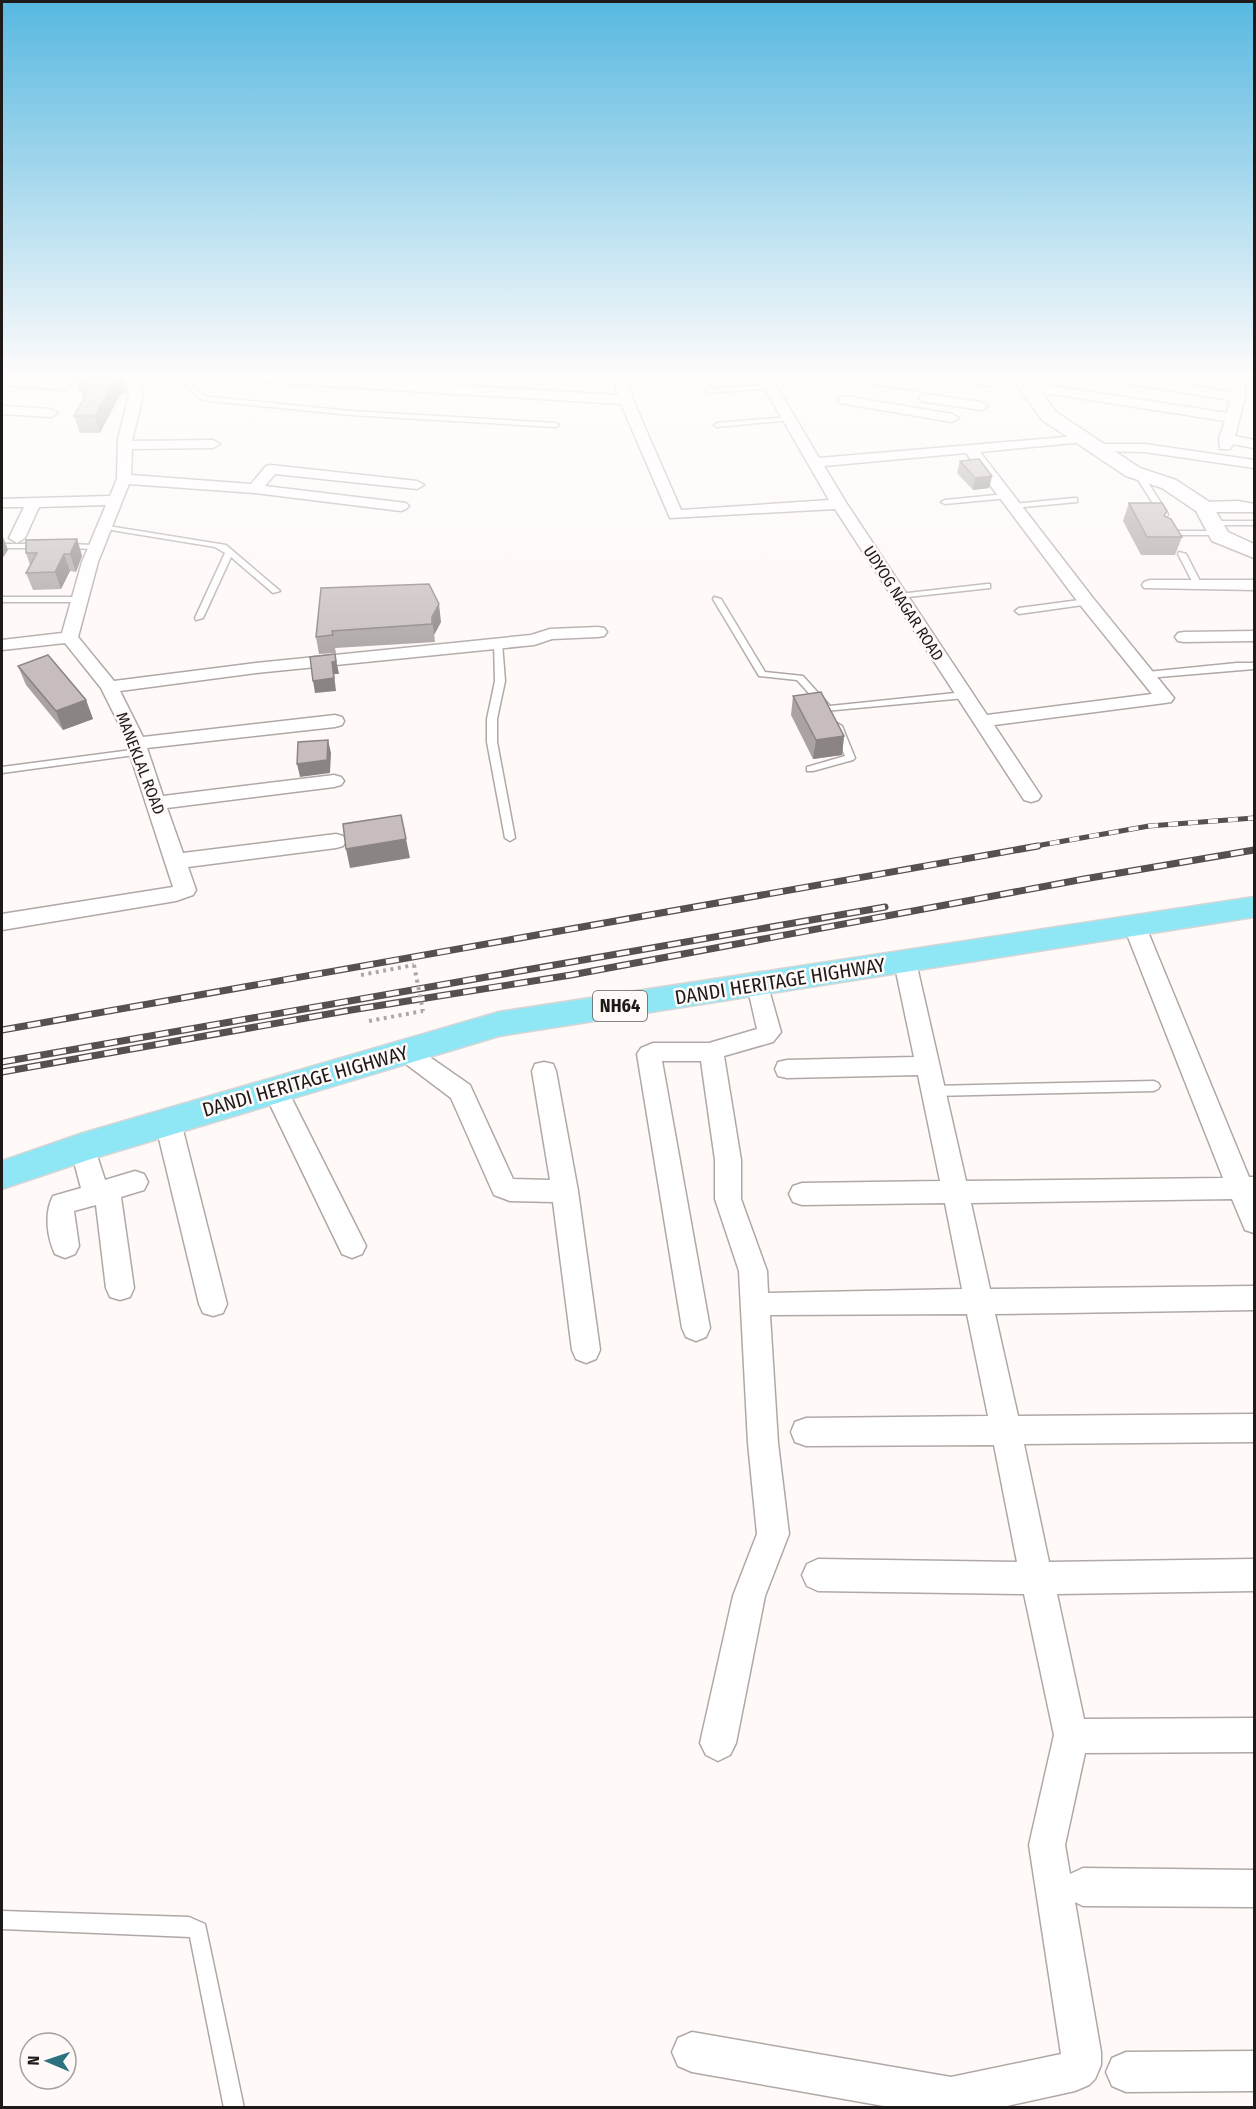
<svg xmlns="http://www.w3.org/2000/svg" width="1256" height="2109" viewBox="0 0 1256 2109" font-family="'Fira Sans Condensed',sans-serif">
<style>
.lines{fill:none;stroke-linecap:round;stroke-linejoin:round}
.service-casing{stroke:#b0a8a7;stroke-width:3}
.minor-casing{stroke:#b0a8a7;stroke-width:3}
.secondary-casing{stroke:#b0a8a7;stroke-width:3}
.trunk-casing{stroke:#d6d6d6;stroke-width:3}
.path{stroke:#aca8a7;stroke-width:4;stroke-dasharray:3 4.5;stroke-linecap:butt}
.service{fill:#fff;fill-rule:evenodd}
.minor{fill:#fff;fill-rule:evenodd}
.secondary{fill:#fff;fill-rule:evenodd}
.trunk{fill:#8fe7f6;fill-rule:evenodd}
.rail-far1-casing{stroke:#555150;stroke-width:5}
.rail-casing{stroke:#555150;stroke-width:7}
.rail-far1{stroke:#fff9f8;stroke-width:4;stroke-dasharray:10;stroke-linecap:butt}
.rail{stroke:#fff9f8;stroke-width:4.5;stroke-dasharray:13;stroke-linecap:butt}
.path-bridge{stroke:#aca8a7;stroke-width:4;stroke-dasharray:3 4.5;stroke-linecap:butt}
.wall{fill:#aaa3a2}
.shaded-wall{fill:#8b8484}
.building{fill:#c6bdbc;stroke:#8b8484;stroke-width:1.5}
.labels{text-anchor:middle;stroke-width:5;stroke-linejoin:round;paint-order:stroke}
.far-street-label{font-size:16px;fill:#1d1a19;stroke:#fff9f8}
.shield{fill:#fff9f8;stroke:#615d5c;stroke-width:1.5}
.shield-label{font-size:18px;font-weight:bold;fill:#1d1a19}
.street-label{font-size:20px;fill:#1d1a19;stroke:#fff9f8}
</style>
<rect width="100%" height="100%" fill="#fff9f8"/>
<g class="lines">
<g class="service-casing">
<path id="service" d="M173,375H180L205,396L210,397L351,411L556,423L559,425L556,427L351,415L210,401L201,399Z
M770,385L773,387L772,388L708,393L705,391L708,389Z
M789,417L791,418V420L717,427L714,425L717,423Z
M1136,473H1142L1168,514L1167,516H1161L1135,475Z
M1006,494L1010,496L1009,498L945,504L941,502L945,500Z
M1074,498H1077V502L1013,508L1009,506L1013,504Z
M1210,521H1254V525H1210Z
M102,525L226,545L280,591L273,593L231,557L203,618L196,620L195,618L225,553L215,547L105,529L101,527Z
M1162,531H1219L1223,533L1219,535H1165L1161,533Z
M4,544H42L46,546L42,548H4Z
M62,544L96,545L100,547L96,549L65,548H62Z
M1179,552L1186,554L1202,585L1201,587L1194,585L1178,554Z
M987,584H990V588L899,598L895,596L899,594Z
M83,597V601L80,602H2V597Z
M714,597L721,599L765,672L803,676L830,706L965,692L970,695L965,698L825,711L797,680L759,676L713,599Z
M1087,599L1091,602L1090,604L1019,614L1015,611L1019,608Z
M498,640L502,643L505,681L497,719V742L515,838L510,841L505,838L487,742V719L495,681L494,643Z
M1237,663H1254V669L1147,678L1143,675L1147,672Z
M837,723L842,726L855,758L853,760L813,771H807V767L845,756L832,726Z
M139,749L142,750V754L2,773V767Z
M1154,1081L1158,1083L1160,1086L1158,1089L1154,1091L933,1096L929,1094L927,1091L929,1088L933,1086Z
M2,1911L189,1917L205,1924L244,2108H224L190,1937L2,1929Z"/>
</g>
<g class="minor-casing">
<path id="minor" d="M126,375H139L143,395L132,441L213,440L220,444L213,448L132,449L131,475L251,484L266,466L271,465L417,481L424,485L417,489L275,474L265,486L406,503L409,506L406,509L401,511L255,493L129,484L98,562L78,637L114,681L256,663L531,635L550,629L598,627L604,628L607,632L604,636L598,637L552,639L534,645L256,673L120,691L143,737L335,715L342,717L344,721L342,725L335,727L147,748L163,796L334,775L341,777L344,781L341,785L334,787L167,808L183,853L336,834L343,836L346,841L343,846L336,848L188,867L196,890L193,895L176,901L2,930V914L173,887L122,730L101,688L65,643L2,650V640L62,633L82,562L106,505L39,507L25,538L17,543L9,538L24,507H2V499L110,496L117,479L118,439L129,395Z
M209,375H287L618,395L613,375H626L633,400L681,510L829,500L757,375H770L819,458L1089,435L1091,438L1089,441L1084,442L980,452L1093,598L1174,698L1171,702L1165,703L994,725L1041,796L1038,800L1031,802L1024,800L835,509L670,518L621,404L215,379ZM966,453L1081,606L1152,694L987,715L847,504L824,466Z
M853,375L914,382L921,386L914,390L858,382L853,381L851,378Z
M942,375H975L996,379L998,382L991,386L948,379Z
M1093,375H1126L1231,392V375H1245V397L1235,436L1254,440V448L1233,444L1230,449H1220L1219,439L1225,421L1027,390L1020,386L1027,382L1227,413L1230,400L1099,379Z
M2,377L64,382L71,386L64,390L2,385Z
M926,394L981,402L988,406L981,410L921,401L919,398L921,395Z
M845,396L952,414L959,418L952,422L840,403L838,400L840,397Z
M2,406L51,409L58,413L51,417L2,414Z
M1098,444H1145L1254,460V468L1145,452L1093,451L1091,448L1093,445Z
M1238,501L1254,504V512H1204L1196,507L1204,502Z
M1150,580H1254V590L1144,588L1142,585L1144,582Z
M1254,631V641L1184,642L1178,641L1175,637L1178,633L1184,632Z
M1135,919L1143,922L1146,927L1249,1177H1254V1233L1245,1230L1232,1199L971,1203L990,1289L1254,1286V1310L995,1314L1018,1416L1254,1414V1442L1024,1444L1049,1562L1254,1559V1591L1057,1594L1084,1719L1254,1718V1752L1085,1753L1065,1845L1070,1874L1083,1868L1254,1870V1907L1083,1906L1075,1902L1101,2052V2065L1095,2079L1089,2085L1075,2091L998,2108H895L692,2072L678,2066L672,2052L678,2038L692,2032L951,2077L1061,2054L1029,1845L1054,1735L1024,1594L818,1591L807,1586L802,1575L807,1564L818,1559L1017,1562L994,1445L806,1446L795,1442L791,1432L795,1422L806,1418L988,1416L967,1314L770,1315L778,1443L789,1534L765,1596L736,1743L730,1755L718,1761L706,1755L700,1743L733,1596L757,1534L748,1443L739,1271L715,1199V1160L701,1061H662L710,1328L706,1337L696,1341L686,1337L682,1328L637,1054L641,1048L653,1043H709L757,1029L747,985L750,979L758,977L766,979L781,1032L773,1042L724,1056L741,1160V1199L767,1271L768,1293L962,1289L945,1203L802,1205L793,1202L789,1194L793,1186L802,1183L940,1181L918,1075L787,1078L778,1076L775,1069L778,1062L787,1060L914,1057L894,962L897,956L905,954L913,956L916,962L966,1181L1223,1178L1124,927L1127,922Z
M406,1043L414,1046L470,1085L513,1179L550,1180L532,1071L535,1064L544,1062L553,1064L556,1071L578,1191L600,1350L596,1359L586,1363L576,1359L572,1350L553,1202L510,1201L494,1195L451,1098L398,1058L394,1052L398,1046Z
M275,1081L284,1083L362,1238L366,1246L362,1254L352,1258L342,1254L263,1090L266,1083Z
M168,1112L177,1115L181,1122L227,1304L223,1313L213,1316L203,1313L199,1304L155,1122L159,1115Z
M83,1137L92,1140L105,1180L135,1171L144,1174L148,1182L144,1190L121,1197L134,1288L130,1297L120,1300L110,1297L106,1288L96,1205L74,1211L79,1246L75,1254L65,1258L55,1254C47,1237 44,1213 53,1196L81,1188L70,1147L74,1140Z
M1254,2051V2091L1126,2092L1112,2086L1106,2072L1112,2058L1126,2052Z"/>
</g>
<g class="secondary-casing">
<path id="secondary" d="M1016,375H1034V383L1056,412L1140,468L1176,480L1211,503L1228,532L1254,544V558L1212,541L1196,511L1162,488L1126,476L1042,420L1016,383Z"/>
</g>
<g class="trunk-casing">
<path id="trunk" d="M1254,897V917L499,1036L88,1160L2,1189V1161L83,1133L499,1012Z"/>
</g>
<path class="path" d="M361,975L414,965
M369,1021L423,1011"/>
<use href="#service" class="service"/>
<use href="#minor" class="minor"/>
<use href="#secondary" class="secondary"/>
<use href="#trunk" class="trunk"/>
<g class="rail-far1-casing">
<path id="rail-far1" d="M1030,847L1149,826L1254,818"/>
</g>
<g class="rail-casing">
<path id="rail" d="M2,1030L1038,846
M2,1062L885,907
M2,1072L351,1010L571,975L1084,879L1254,850"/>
</g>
<use href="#rail-far1" class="rail-far1"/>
<use href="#rail" class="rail"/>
<path class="path-bridge" d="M414,965L423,1011"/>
</g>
<path class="wall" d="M70,375H123L126,393L120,395L100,433H80L74,416L84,398Z
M960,461L992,476L989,488L973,490L957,473Z
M1129,503L1165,516L1182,537L1175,555H1141L1123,521Z
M77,539L82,556L76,572L70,571L61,589L33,590L26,573L30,565L26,553Z
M321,588L441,622L434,635L435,642L335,648L336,653L319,654L316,637Z
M18,666L86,700L93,719L63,730L26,685Z
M793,696L844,736L842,755L813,759L791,715Z"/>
<path class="shaded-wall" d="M122,375H123L124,379L126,393L120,395L100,433L95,416L116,378Z
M992,476L989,488L973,490L975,478Z
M2,534L8,550L2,559Z
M77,539L82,556L76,572L70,554Z
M64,554L70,571L61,589L55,572Z
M439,604L441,622L434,635L435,642L432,617Z
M335,654L339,674H334L336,691L315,693L313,681Z
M86,700L93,719L63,730L56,711Z
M844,736L842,755L813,759L816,740Z
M328,740L331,753L330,773L300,777L297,764Z
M406,839L410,858L350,868L346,849Z"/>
<path class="building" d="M75,375H122V377L116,378L95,416H74L87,393Z
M979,459L992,476L975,478L960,461Z
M1129,503H1162L1167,511L1164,516L1171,519L1182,537H1147Z
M77,539L70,554H64L55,572L26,573L37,553H26V540Z
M429,584L439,604L432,617V624L332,631L333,635L316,637L321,588Z
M335,654L336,661L332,662L334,678L313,681L310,657Z
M48,655L86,700L56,711L18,666Z
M821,692L844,736L816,740L793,696Z
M328,740L327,760L297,764L298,742Z
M401,815L406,839L346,849L343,824Z"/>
<linearGradient id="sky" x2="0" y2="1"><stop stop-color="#57b8e0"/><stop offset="0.56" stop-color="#fffcfc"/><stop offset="1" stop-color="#fffcfc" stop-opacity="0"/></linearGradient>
<rect width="1256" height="671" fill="url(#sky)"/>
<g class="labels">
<g class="far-street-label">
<text transform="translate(904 603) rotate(57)" y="6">UDYOG NAGAR ROAD</text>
<text transform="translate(141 763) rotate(69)" y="6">MANEKLAL ROAD</text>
</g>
<rect class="shield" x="593" y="991" width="54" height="30" rx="4.5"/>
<g class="shield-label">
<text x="620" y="1012">NH64</text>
</g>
<g class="street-label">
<text transform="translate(780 981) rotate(-9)" y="7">DANDI HERITAGE HIGHWAY</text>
<text transform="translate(305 1081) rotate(-16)" y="7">DANDI HERITAGE HIGHWAY</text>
</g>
</g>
<rect width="1256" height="2109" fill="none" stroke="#1d1a19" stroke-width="6"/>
<g transform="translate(48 2061) rotate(272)"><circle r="28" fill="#fff9f8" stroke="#a5a09f" stroke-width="1.5"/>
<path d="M0-4.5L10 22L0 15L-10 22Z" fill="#2b727e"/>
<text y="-9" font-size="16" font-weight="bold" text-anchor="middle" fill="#1d1a19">N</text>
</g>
</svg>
